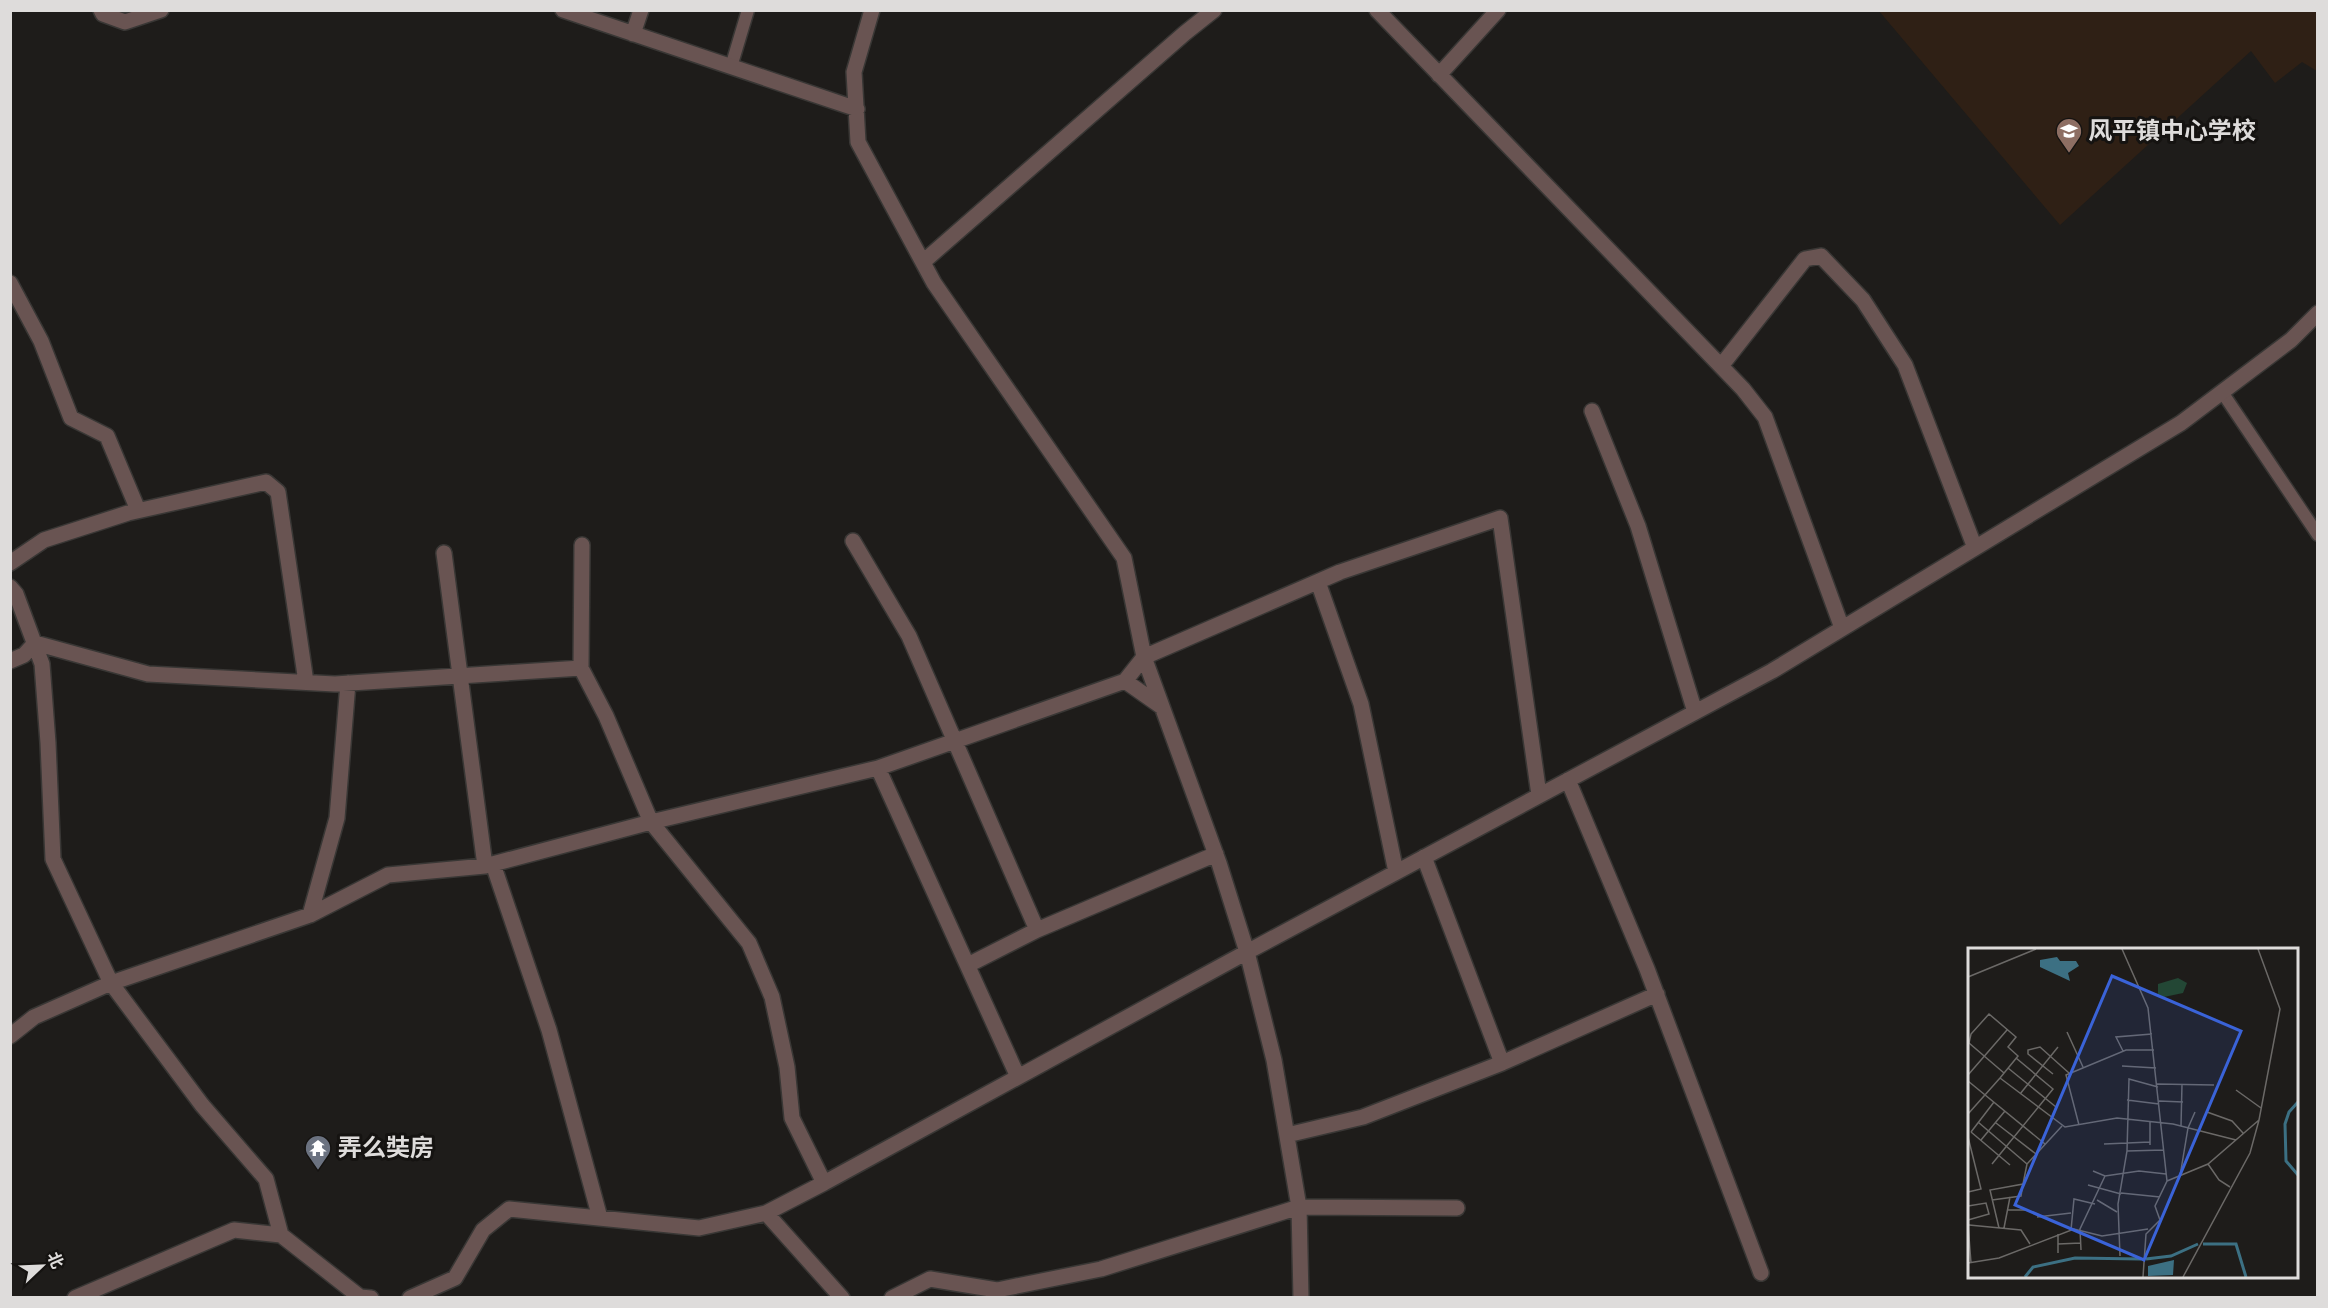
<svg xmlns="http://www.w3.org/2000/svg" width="2328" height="1308" viewBox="0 0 2328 1308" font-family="Spectral,'Noto Sans SC',serif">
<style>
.education{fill:#2f2015}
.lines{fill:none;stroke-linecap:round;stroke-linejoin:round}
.service-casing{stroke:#393735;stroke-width:15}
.minor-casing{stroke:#393735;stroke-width:18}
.service{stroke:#695452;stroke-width:12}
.minor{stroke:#695452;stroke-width:15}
.labels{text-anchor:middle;stroke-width:6;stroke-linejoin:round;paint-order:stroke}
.poi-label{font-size:24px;font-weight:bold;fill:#dedcdb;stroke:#151311;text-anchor:start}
.inset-river{fill:none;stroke:#3c7083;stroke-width:3}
.inset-road{fill:none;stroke:#6b6967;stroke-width:1.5}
.view{fill:#3a63d8;fill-opacity:0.15;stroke:#3a63d8;stroke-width:3}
.inset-edge{fill:none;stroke:#dedcdb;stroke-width:3}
</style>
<rect width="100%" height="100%" fill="#1e1c1a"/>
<path class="education" d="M1879,11H2317V71L2302,62L2275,83L2251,51L2060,225Z"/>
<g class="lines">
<g class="service-casing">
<path id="service" d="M731,67L748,10
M2222,392L2318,535"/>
</g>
<g class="minor-casing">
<path id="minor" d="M101,10L103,14L125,22L161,10
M563,10L857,109
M872,10L854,72L858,142L934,283L1124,558L1144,657L1219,863L1247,952L1274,1060L1299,1207L1301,1298
M1377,10L1743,389L1765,417L1842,628
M633,34L641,10
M1439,75L1498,10
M923,262L1185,33L1214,10
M10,283L41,341L71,418L107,436L138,510
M1721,366L1805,259L1821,256L1863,300L1905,365L1975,548
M1592,411L1638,526L1695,712
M853,541L909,636L1037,930
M582,545L581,668L606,716L651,822L749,943L772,997L787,1067L792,1118L824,1183
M444,553L485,866
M10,563L44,540L128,513L266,482L278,492L306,682
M1318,582L1361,704L1396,872
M10,587L16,594L42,664L48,743L53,859L111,983L202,1105L266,1179L281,1235
M10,661L24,655L35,643L148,674L335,684L581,668
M1125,681L1162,707
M878,768L1018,1077
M1568,780L1647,969L1761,1273
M1424,857L1502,1063
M493,864L549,1030L600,1218
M310,915L337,818L348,683
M968,965L1037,930L1216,854
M10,1036L34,1017L111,983L310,915L388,875L485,866L651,822L878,768L1125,681L1144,657L1340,572L1500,518L1539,795
M1287,1135L1363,1117L1502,1063L1657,994
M766,1213L842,1298
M75,1298L234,1230L281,1235L360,1297L371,1298
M410,1298L455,1278L483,1230L509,1209L699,1228L766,1213L824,1183L1247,952L1772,671L2181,423L2291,340L2318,313
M892,1298L930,1279L997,1290L1101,1269L1299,1207L1457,1208"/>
</g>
<use href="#service" class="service"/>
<use href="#minor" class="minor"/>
</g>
<defs>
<g id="school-pin" transform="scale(1.35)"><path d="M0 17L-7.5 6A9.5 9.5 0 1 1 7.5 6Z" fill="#8d6e63" stroke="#151311"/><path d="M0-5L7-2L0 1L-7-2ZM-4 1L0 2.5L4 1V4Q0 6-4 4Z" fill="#fff"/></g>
<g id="temple-pin" transform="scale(1.35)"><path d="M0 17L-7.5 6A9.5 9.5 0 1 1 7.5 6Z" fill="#6b7280" stroke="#151311"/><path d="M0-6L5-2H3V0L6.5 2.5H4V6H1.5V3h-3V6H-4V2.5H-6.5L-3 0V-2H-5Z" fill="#fff"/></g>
</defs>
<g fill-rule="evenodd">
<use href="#school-pin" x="2069" y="131"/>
<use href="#temple-pin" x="318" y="1148"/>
</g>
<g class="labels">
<g class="poi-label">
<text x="2088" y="139">风平镇中心学校</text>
<text x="338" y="1156">弄么奘房</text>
</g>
</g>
<g transform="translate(1968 948)">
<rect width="330" height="330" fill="#1e1c1a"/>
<path d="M210,30L219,35L215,45L196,49L190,46V36Z" fill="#234735"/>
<path d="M89,9L92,13H108L111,18L100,25L102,33L72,19V12ZM206,312L205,327L180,328V318Z" fill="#3c7083"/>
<path class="inset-river" d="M330,154L321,164L317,176L318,213L330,227M235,296H268L278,329M178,311L203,308L230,296M57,329L65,319L107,310L173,311"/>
<path class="inset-road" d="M154,1L180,60L199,233L187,258L192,272L178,286L175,329M0,29L68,1M99,84L115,119M155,103L148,89L184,86M154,118L188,120M40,120L88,159M85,126L60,106V102L72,99L101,125M0,127L39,82M32,130L97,179L149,170L205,176L268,192M0,133L77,196M189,136L246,137M268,142L293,160M52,146L90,99M159,152L191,156M191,153L215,154M239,164L264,173L275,185M0,166L32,130L50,108L40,99L48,89L21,66L3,86L1,95L36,125M182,173V197M10,174L59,216L94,178M28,175L68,206M111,177L98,127L158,102H186M213,178L214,136M3,184L42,217M3,184L26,154M0,189L13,241L0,244M13,192L37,163M136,196L182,194M159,203L196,202M24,216L85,141L48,110M240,216L251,232L262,239M125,223L137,228L171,223L198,226M212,228L220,180L227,164M199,233L240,216L291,172M120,237L153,246M153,245L192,249M24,252L53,248L55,236M129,252L149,264M0,258L18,255L21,266L0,272M40,262H59M69,269L103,265M0,276L3,315M1,277L53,282L62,296M31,280L22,242L55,236L59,216M36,280L42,249M103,282L106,251L127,256M90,296L113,295M113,302L112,281L137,228M90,305V286M152,308L150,256L159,203L161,131L190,139M0,315L31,310L106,281L134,288L180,281M215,329L282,205L291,172L312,61L290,1"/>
<path class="view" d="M144,28L273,83L176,312L47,257Z"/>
<rect width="330" height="330" class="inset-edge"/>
</g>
<rect width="2328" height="1308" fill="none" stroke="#dedcdb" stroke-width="24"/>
<g transform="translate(42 1266) rotate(67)" stroke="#151311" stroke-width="4.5" paint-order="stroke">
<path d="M0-4.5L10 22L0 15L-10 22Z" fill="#dedcdb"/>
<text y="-9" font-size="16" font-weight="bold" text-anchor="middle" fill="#dedcdb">北</text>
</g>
</svg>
